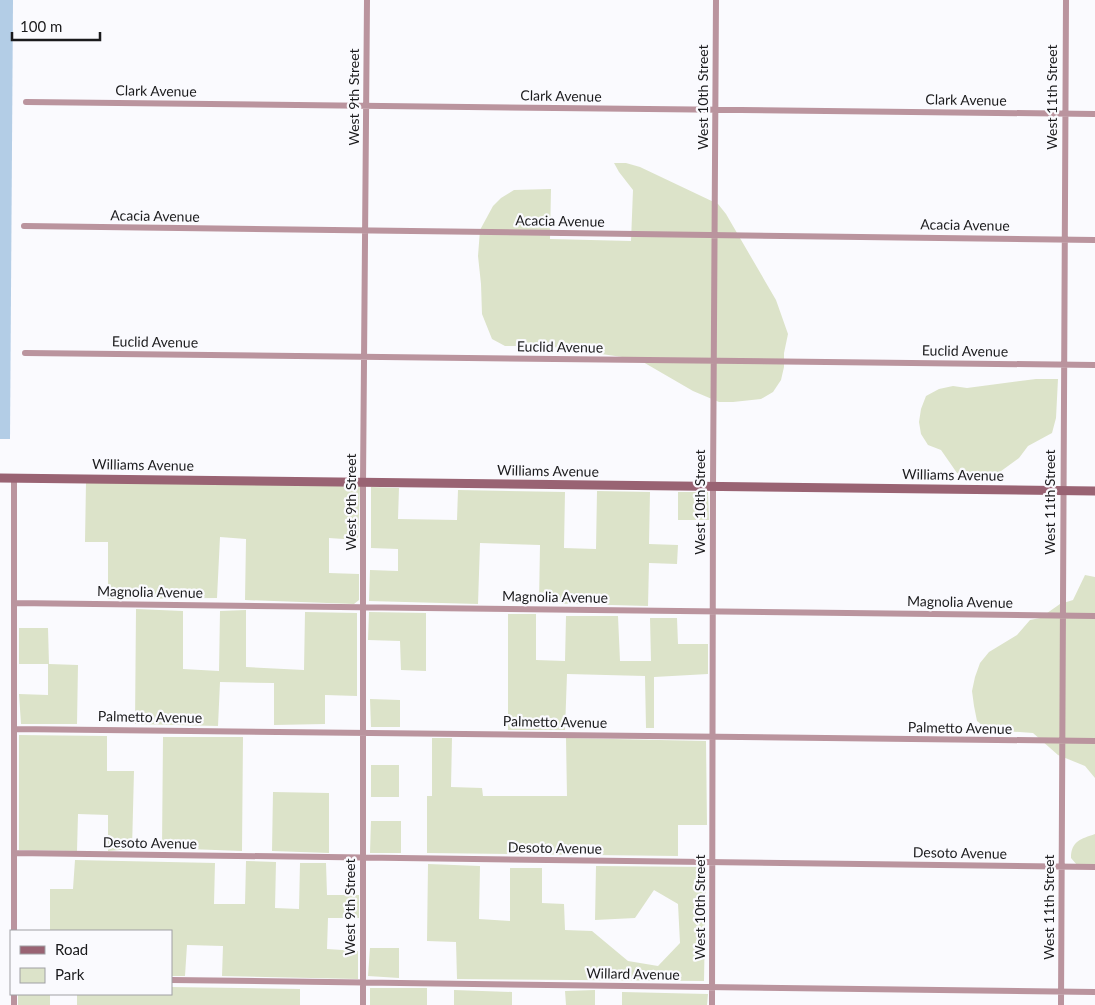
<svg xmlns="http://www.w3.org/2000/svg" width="1095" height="1005" viewBox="0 0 1095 1005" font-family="Lato,sans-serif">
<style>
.green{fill:#dce3c9}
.water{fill:#b3cde6}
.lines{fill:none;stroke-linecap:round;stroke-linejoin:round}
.street{stroke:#ba949e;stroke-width:6}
.secondary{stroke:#996373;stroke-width:9}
.labels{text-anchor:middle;stroke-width:4.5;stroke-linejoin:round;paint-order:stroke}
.street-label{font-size:14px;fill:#1a1a1c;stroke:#fafafe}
</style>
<rect width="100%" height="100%" fill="#fafafe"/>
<path class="green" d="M614,163H626L640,167L718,204L726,214L776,300L788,334L784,353V367L781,380L773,392L761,399L733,402H719L693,391L643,362L629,358L546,346H505L492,339L482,314L481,284L478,256L480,230L493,206L501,198L514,190L551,189L550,239L631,241L633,190L619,172Z
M1036,379H1058L1056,418L1052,433L1028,446L1019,458L997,474L969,478L957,473L941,450L928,445L921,434L919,422L921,409L926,396L939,389L953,386L967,388Z
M86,482L360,486L358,540L329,538V573L359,574V600L354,604L245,600L246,539L220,537L217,598L108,599V542H85Z
M371,487L399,488L398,519L457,520L458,490L565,492L564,548L596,549L597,491L650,492L649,544L678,545L677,564L649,563L648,606L539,603L540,545L480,543L478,604L369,601L370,570L398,571V549L371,548Z
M678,492H708L709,520H678Z
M1085,575L1095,577V778L1085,766L1058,755L1033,733L988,730L977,721L974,706L972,691L975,677L980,663L989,652L1017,635L1030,620L1040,618L1060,604L1073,600Z
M136,609L183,611V669L219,671L220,611L246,610V667L304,670L305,612L357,613V696L325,695V724L274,725V683L220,682L218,726L135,724Z
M369,612L426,613V671L401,670L400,641L368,640Z
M508,614H536V660L565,661L566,616H618L620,661H651L650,618H677L678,644H708V674L654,677V728H646L645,676L567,674L565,730H508Z
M19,628H48L49,664L78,665L77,724H21L19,694L48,695V664H19Z
M370,699L400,700V727H371Z
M19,735L107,736V771H134L132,849L108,851V815L78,814L77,851L19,850Z
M163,737H243L242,851L162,848Z
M432,738H452L451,787L482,788L483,796H567L566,738L706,741L707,825H678V856L427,853V796H432Z
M371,765H399V797H371Z
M273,792L329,793V853L272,851Z
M371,821H401V853H370Z
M1095,834V865H1077L1071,858C1071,841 1081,839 1095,834Z
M75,860L215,863L214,904H245L246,861L276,862L275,908L299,909L300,863H326L327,895H359V918H328L327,949L358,951V979L222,976L223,946L187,945L185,976H171V931H50V889H73Z
M428,864L480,866L479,919L510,921V868H542V903L564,904L565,930L592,931L628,961L658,966L680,943L678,904L654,890L635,918L595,920L596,866L706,867L704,981L457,979L456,942L427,941Z
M370,948H399V978L368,976Z
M171,987L300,989V1005H77V994H171Z
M370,988H427V1005H370Z
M454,990L512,992V1005H454Z
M595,990V1005H566L565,991Z
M622,992L708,994L707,1005H622Z
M18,994H50V1005H18Z"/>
<path class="water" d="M0,0H13L10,439H0Z"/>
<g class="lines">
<path class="street" d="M26,102L1095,114
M24,226L1095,240
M25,353L1095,365
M14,478V931
M14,603L1095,616
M14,729L1095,741
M14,853L1095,867
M171,980L1095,992
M14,1005V994
M363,1005V482L367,0
M712,1005L713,486L716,0
M1061,1005L1066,0"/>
<path class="secondary" d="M0,478L1095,491"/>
</g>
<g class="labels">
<g class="street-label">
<text transform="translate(156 91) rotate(1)" y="5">Clark Avenue</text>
<text transform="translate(561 96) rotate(1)" y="5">Clark Avenue</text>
<text transform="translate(354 97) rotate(-90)" y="5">West 9th Street</text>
<text transform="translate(703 97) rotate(-90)" y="5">West 10th Street</text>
<text transform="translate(1052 97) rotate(-90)" y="5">West 11th Street</text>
<text transform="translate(966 100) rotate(1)" y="5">Clark Avenue</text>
<text transform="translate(155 216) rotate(1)" y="5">Acacia Avenue</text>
<text transform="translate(560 221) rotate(1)" y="5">Acacia Avenue</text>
<text transform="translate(965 225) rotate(1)" y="5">Acacia Avenue</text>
<text transform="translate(155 342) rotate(1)" y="5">Euclid Avenue</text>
<text transform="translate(560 347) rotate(1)" y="5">Euclid Avenue</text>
<text transform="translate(965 351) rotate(1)" y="5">Euclid Avenue</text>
<text transform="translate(143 465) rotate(1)" y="5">Williams Avenue</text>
<text transform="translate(548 471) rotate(1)" y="5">Williams Avenue</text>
<text transform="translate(953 475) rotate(1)" y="5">Williams Avenue</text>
<text transform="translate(351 502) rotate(-90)" y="5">West 9th Street</text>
<text transform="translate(700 502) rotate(-90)" y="5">West 10th Street</text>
<text transform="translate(1050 502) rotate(-90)" y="5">West 11th Street</text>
<text transform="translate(150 592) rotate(1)" y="5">Magnolia Avenue</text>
<text transform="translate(555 597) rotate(1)" y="5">Magnolia Avenue</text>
<text transform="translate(960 602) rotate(1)" y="5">Magnolia Avenue</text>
<text transform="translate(150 717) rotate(1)" y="5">Palmetto Avenue</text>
<text transform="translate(555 722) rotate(1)" y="5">Palmetto Avenue</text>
<text transform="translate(960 728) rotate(1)" y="5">Palmetto Avenue</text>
<text transform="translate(150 843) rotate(1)" y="5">Desoto Avenue</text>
<text transform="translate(555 848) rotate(1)" y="5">Desoto Avenue</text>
<text transform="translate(960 853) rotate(1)" y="5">Desoto Avenue</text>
<text transform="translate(350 907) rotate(-90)" y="5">West 9th Street</text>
<text transform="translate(700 907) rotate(-90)" y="5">West 10th Street</text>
<text transform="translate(1049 907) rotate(-90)" y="5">West 11th Street</text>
<text transform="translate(633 974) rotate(1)" y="5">Willard Avenue</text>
</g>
</g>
<rect x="10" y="930" width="162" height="65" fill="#fafafe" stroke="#a0a0a4"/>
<rect x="20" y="946" width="25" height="8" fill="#996373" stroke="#a0a0a4"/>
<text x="55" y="955" font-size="15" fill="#1a1a1c">Road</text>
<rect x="20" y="968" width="25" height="15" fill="#dce3c9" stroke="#a0a0a4"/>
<text x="55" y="980" font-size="15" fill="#1a1a1c">Park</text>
<path d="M12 32v8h88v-8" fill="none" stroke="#1a1a1c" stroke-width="2.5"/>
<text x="20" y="32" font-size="15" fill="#1a1a1c" stroke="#fafafe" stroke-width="4" paint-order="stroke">100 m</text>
</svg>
